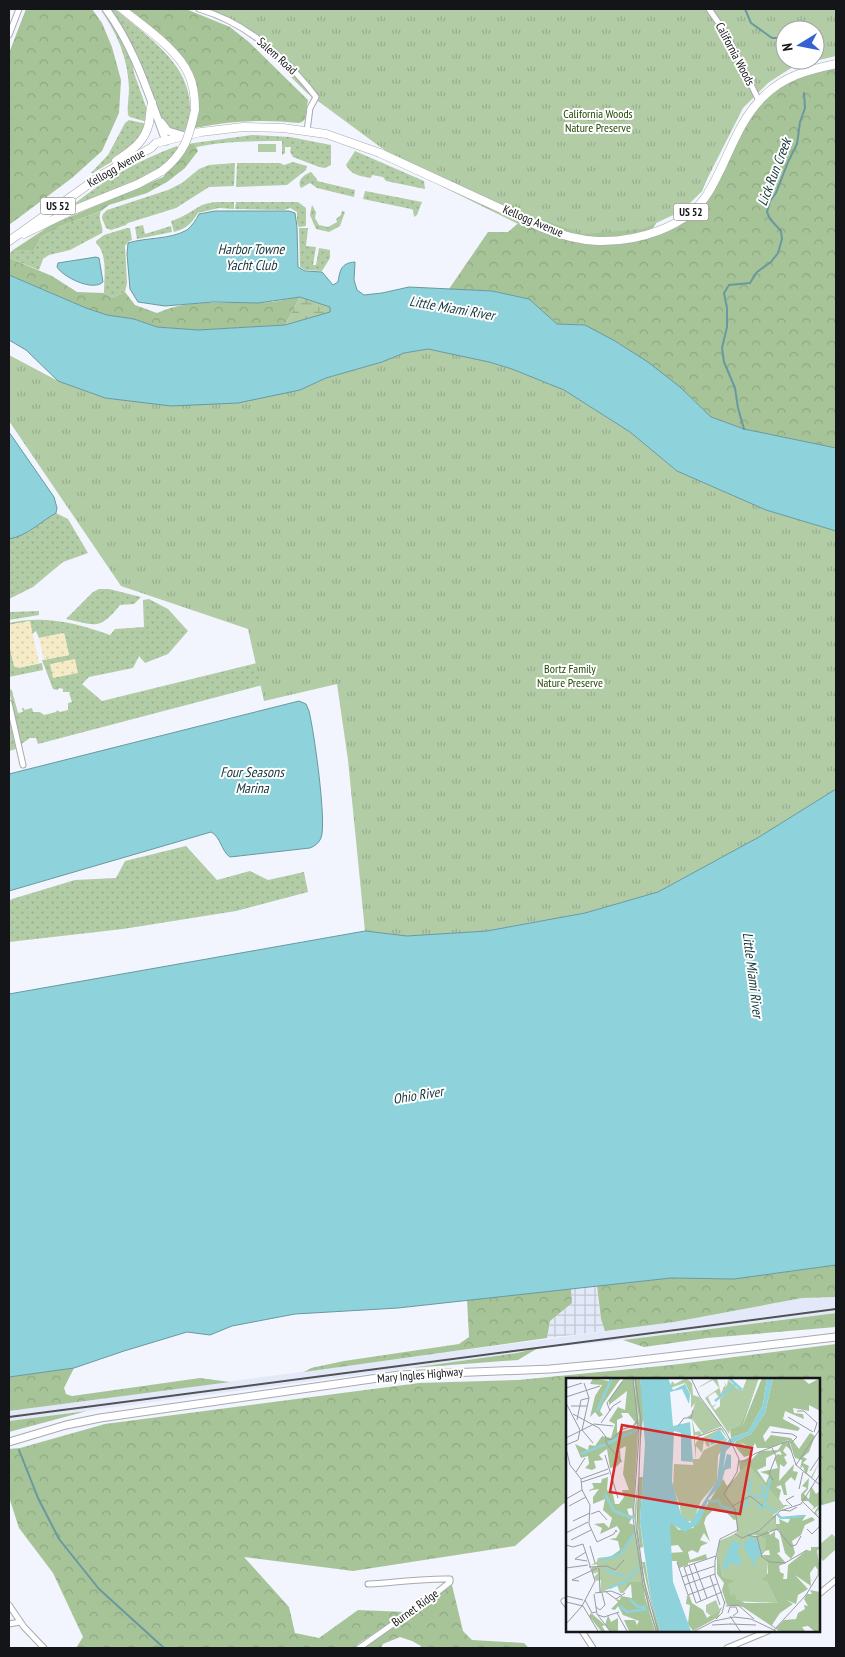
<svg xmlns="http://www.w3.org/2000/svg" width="845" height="1657" viewBox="0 0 845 1657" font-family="'PT Sans Narrow',sans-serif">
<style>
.industrial{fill:url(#industrial-grid)}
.built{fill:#e3e9f8}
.grass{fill:url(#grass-dots)}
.forest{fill:url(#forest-crowns)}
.wetland{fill:url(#wetland-marsh)}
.sand{fill:url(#sand-dots)}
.park{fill:url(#park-tufts);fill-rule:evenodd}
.garden{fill:#b2cca6}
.water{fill:#8ed2db;stroke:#6999a0}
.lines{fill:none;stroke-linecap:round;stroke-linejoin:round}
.stream{stroke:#6999a0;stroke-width:2}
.street-casing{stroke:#a7aab2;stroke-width:7}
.secondary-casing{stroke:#a7aab2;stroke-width:9}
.primary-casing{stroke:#a7aab2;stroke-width:9}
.street{stroke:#fff;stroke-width:5}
.secondary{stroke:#fff;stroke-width:7}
.primary{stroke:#fff;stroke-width:8}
.rail{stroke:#505256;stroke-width:2}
.primary-bridge-casing{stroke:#a7aab2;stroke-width:9;stroke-linecap:butt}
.primary-bridge{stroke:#fff;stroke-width:8}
.labels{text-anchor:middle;stroke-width:4;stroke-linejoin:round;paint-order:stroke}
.shield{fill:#fff;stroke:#5a5b5d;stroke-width:1}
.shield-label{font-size:11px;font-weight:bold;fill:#141518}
.street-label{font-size:12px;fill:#141518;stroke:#fff}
.park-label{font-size:12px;fill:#214605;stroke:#fff}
.water-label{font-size:14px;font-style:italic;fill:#15373b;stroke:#fff}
.inset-river{fill:none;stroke:#8ed2db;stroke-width:2.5}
.inset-road{fill:none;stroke:#999ba1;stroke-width:1}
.view{fill:#d62828;fill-opacity:0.15;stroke:#d62828;stroke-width:2.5}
.inset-edge{fill:none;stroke:#141518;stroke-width:2.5}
</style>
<defs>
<pattern id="industrial-grid" width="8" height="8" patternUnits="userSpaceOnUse" patternTransform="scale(1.25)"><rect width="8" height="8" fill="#e3e9f8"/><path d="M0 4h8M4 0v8" fill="none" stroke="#c2c7d4"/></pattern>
<pattern id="grass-dots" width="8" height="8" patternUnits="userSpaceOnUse" patternTransform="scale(1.25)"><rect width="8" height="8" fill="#b2cca6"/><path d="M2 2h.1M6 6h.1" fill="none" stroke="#98ae8e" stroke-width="1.8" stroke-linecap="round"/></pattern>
<pattern id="forest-crowns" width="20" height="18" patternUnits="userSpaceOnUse" patternTransform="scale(1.25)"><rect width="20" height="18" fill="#a7c498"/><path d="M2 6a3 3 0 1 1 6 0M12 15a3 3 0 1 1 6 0" fill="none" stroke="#8fa882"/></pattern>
<pattern id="wetland-marsh" width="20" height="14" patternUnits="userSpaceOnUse" patternTransform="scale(1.25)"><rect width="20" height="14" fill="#b2cca6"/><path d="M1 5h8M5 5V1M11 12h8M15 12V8" fill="none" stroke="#98ae8e"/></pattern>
<pattern id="sand-dots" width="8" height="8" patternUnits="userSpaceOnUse" patternTransform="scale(1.25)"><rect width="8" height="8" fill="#f5ebc6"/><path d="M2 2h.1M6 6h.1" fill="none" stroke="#d1c9a9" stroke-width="1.8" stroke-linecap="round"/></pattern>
<pattern id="park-tufts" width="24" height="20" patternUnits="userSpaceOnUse" patternTransform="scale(1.25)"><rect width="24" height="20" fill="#b2cca6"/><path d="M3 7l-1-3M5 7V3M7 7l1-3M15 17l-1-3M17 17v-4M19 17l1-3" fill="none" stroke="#98ae8e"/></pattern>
</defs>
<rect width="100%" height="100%" fill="#f2f5fd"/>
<path class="industrial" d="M592,1255L601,1319L605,1331L547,1338L550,1321L572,1303L568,1259Z"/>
<path class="built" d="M836,1297V1313L597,1343L538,1348L517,1353L411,1368L9,1421V1411L674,1322L802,1298Z"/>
<path class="grass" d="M100,9L115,28L132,61L134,73L146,107L147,122L130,117L128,115C127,106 129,97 129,88C128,59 117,32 100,9Z
M110,9H115C154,42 203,72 187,130L179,132L172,128L170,129L162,122L137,54Z
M129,120L147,124C141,148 112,161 93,173H91L108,155L125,123Z
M252,135L290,137L331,145V165L325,168L319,167L293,157L290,152L291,147H285V153L282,155V141C254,141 224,141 196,147L194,143Z
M177,146L178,149C170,159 162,168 151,175L74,207L73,205C105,179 139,160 177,146Z
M355,151L424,181L425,189L386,181L383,177L372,175L371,178C360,176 351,175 346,165Z
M293,162L307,166L306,170L287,185L236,187L237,163H280L284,165Z
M235,163L234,186L209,187L176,208L128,223L126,225L111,230L106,228L102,218L103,214L107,210L168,190L182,183L199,169L209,165Z
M311,172L317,179V181L355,190L354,197L317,188L310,183L301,188C296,180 305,174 311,172Z
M365,191L422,202L417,215L414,217L413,210L411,209L363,199Z
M234,202V209L219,208L198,213C191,224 187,228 174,232L171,221C184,217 191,211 202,205C211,201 224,202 234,202Z
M236,202H298L306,208V226L299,227L297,223V212L290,208L284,210L235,209Z
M312,205L316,212L315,218L319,225L328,227L337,222L336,219L341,215L342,211L345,212L340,226L329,232L316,229L310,215Z
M101,211C97,220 104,225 102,233L70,250L49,255L43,259L39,270L9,258V254L13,250H34L41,237L61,226Z
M143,225L145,234L171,226L172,232L137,239L135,227Z
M127,228H130L132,240L128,242L125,246L127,283L125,292L112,298L104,293C104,277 108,254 96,243V241L104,235Z
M299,228H308L306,246L316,247L313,265H316L319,248L330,250V258L322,271L305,270L300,267Z
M56,513L68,519L88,553L63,562L33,587L9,599V539L30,531L40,522Z
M99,589H109L141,597L134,604L120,605C99,631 96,625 66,619L93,592Z
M149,599L168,609L188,631L168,654L145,663L139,656L133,668L89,677L82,684L102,701L273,659L274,682L38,744L36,738H30L20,745L9,690L11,689L12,691L18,713L23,712L22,708H24V710L32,708L33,712H40L44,715L56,712L57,710L60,712L68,710V703L72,702L69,693L71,692H63V689L60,688L57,690L53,689L42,660L69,655L64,633L39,638L36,631L32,634L30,621L9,625V623C45,615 76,623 110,635L115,629L144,627L143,600Z
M39,611V615L9,620V612Z
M9,643L14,666L18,668L42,663L43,670L9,677Z
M9,717L16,749L9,751Z
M186,846L217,880L250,871L268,880L304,872L308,892L236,911L123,929L9,942V901L12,899L75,880L116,878L125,861Z"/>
<path class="forest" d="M26,9H92L102,23L112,47L121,80L119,113L102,151L72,178L9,225V53Z
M127,9H186L230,27L250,43L308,100L305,119L302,122L299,123C263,119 230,121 195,128L197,115L188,70Z
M836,9L815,30H785V60L806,61L769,78L742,102L722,142L702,191L685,207L660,217L650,233L699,206L746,119L787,78L836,64V448L744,429L711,417L680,387L585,325L557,324L529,299L492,291L449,289L488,232H508L523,219L403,163Z
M194,143L198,151L185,168L167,182L147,193L109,205L101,211L61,226L41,237L34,250H13L51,225L163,177L176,163L189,144Z
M9,258L52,276L77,292L104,293L112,298L125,292L135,305L157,313C189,298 222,304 257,303C271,303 286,299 300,297L285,325L198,330L157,327L134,319L107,315L86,308L9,275Z
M836,1265V1297L802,1298L674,1322L605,1331L601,1319L597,1286L671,1278L734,1279Z
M571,1289L572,1303L550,1321L547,1338L304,1372L311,1368L344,1361L459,1344L469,1337L467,1300Z
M836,1313V1327L707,1338L644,1347L623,1340Z
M836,1344V1501L819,1506V1380H568L567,1506L564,1503L515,1546L353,1571L244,1557L289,1607L295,1633L319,1638L358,1610L406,1612L358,1644L354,1648H76L83,1637L53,1573L19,1528L9,1497V1449L20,1448L105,1424L419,1383L518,1380L671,1365Z
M538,1348L518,1360L411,1368L517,1353Z
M74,1368L64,1388L66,1394L72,1396L200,1378L230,1382L9,1411V1377Z
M87,1411L9,1432V1421Z
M452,1585L463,1631L472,1640L524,1643L529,1648H420L421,1646L412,1641L400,1637L383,1644L381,1648H363Z"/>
<path class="wetland" d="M300,297L330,307V312L285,325Z"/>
<path class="sand" d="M30,621L39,663L18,668L14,666L9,643V625Z
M64,633L69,655L44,660L39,638Z
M75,659L78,673L53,678L50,664Z"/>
<path class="park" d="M199,9H836V56L794,66L768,83L743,108L700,193L682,211L643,229L583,234L535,217L524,227L443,187L387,152L307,93L250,36L235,26ZM785,30H815V60H785Z
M428,349L489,362L512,369L564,390L630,432L677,471L766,510L836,531V789L759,837L658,892L585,913L487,931L407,936L365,931L348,760L337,684L264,701L248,629L121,586L9,421V355L58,381L105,398L300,390L326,378L382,362L404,353Z"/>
<path class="garden" d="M258,144H276V152H258Z
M832,1534L836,1538V1549L823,1561L819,1556V1545Z"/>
<path class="water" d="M215,211H289L295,213L297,227L298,267L305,271L322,272L333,285L338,282C340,270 341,263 355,262L354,280L357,290L364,295L382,293L409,287L492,291L529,299L557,324L585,325L615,341L648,362L680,387L711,417L744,429L836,448V531L766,510L677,471L630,432L564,390L512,369L489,362L428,349L404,353L382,362L326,378L300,390L238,403L171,406L105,398L58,381L26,350L9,340V275L86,308L107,315L134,319L157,327L198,330L285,325L330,312V307L300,297L258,303L213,302L165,306L138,302L130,289L127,254L128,243C147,237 169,240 187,230C192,226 196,220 199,214Z
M96,257L99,258L103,282C93,292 63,277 57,267L58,263Z
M9,432L54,497L57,508L56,513C40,522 27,536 9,539Z
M299,701L306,704L309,711C314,731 327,823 321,838C319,843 315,846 310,848L230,857C221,851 221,837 211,832L9,891V774Z
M836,789V1265L734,1279L671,1278L398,1308L295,1314L232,1326L210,1335L187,1332L124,1351L74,1368L9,1377V994L365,931L407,936L487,931L585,913L658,892L759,837Z"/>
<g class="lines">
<path class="stream" d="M745,9L751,23L772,38H785
M798,60V64
M744,429L738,408L735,388L724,362L722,348L727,327V308L724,293L729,285L750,283L757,272L771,262L778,253L782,239L781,231L770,219L767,212L770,201L776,193L788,162L797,144L800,122L805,108L804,93
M19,1450L38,1498L59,1539L99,1589L164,1648"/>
<g class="street-casing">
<path id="street" d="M199,9C247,23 286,58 316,97L310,108L307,131
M709,9L727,35L759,101
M9,35L19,9
M9,703L23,765
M819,1594L836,1580
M564,1601L568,1606
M9,1605L24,1627L44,1648
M9,1624L20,1622
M582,1631L593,1648
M359,1648L430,1598L450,1582V1579C422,1578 395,1583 368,1584
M727,1648L768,1631"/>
</g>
<g class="secondary-casing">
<path id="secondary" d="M106,9C135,48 149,96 166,141
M161,122L168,131L185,136
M9,1442L66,1425L100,1418L399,1375L550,1369L615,1363L836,1337"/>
</g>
<g class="primary-casing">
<path id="primary" d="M122,9C144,27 178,49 189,75C194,86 195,98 195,110
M116,161C131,151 145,142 149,123C150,116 150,110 152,103
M24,234L71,211L138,184L162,171
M9,241L103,174L151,148L156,143L201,132L243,127L283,128L326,134L380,153L543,228C560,235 579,240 598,241C636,242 687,228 708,193C727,163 736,124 762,98C783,76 808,70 836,64"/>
</g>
<use href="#street" class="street"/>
<use href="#secondary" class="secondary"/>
<use href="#primary" class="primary"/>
<path class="rail" d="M9,1417L836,1309"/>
<g class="primary-bridge-casing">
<path id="primary-bridge" d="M162,171C185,153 189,137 195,110"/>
</g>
<use href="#primary-bridge" class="primary-bridge"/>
</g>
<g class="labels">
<g class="shield">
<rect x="40.5" y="197.5" width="35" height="17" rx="4"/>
<rect x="673.5" y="203.5" width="35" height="17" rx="4"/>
</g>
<g class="shield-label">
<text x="58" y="210">US 52</text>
<text x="691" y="216">US 52</text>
</g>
<g class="street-label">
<text transform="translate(735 54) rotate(62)" y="4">California Woods</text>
<text transform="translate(277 56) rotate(42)" y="4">Salem Road</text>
<text transform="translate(116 168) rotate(-30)" y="4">Kellogg Avenue</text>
<text transform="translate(533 221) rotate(23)" y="4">Kellogg Avenue</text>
<text transform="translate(420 1375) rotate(-5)" y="4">Mary Ingles Highway</text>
<text transform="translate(415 1608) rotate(-36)" y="4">Burnet Ridge</text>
</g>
<g class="park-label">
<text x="598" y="118">California Woods<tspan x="598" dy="14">Nature Preserve</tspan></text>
<text x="570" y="673">Bortz Family<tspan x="570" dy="14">Nature Preserve</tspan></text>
</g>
<g class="water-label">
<text transform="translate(774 172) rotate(-69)" y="5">Lick Run Creek</text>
<text x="251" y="254">Harbor Towne<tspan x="251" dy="16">Yacht Club</tspan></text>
<text transform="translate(452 308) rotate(10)" y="5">Little Miami River</text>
<text x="252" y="777">Four Seasons<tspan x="252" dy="16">Marina</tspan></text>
<text transform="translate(753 975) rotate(83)" y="5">Little Miami River</text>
<text transform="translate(418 1095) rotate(-9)" y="5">Ohio River</text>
</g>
</g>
<g transform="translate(566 1378)">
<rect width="254" height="254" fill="#f2f5fd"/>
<path d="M120,0L126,5L127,17L133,19L156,48L137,56L126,41L129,54L134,53L136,58L129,57V66L133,61L156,50L162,61L155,52L143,61L144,68L141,69L138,62L136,75L130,68V82L126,42L121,39L126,36L129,25L125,30V17L119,5L104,10L106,3L109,6ZM148,0H151L155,16L158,8L162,10L160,9L158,4L161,8L162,2L168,7L153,19L149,14L142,19L146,28L151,26L147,29L149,32L154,28V21L168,8L176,13L181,0H193L174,47L164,51L163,56L139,20L153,10L147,2L136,8L131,10ZM169,156L200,159L201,171L196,177L201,182V202L211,225L165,223L151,179L153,163Z" fill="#b2cca6"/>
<path d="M27,0L43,3V0H55L37,26L34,33L37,37L33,39L29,34L24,39L29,18L36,7L24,6ZM58,0H67L73,41L67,136L66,130L61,131L63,137L67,138L63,145L68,147L79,219L89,253H63L58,242H69L71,247L73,243L57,237L52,228L49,232L45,231L52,224L49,221L54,222L55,218L66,220L65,206L57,215L51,207L37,213L39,204L46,202L37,199L41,197L40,189L48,194L57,192L62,176L51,184L25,187L31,184L32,180L44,179L54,172L52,163L43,161L50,160L54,153L51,148L34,156L36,150L28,146L38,145L43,150L46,140L37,132L39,121L27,126V119L33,111L21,113L28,110L26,105H35L36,101L42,99L41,112L47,116L49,126H53L58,119L56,112H63L57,96L60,68L54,71L55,84L50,89L44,90L41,71L33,77L37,82L28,83L30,90L26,92L19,90L23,86L22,78L15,80L9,66L22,72L23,67L29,68L36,58L45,60L49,46L43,43L52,29L59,32L61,13L43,27V22ZM55,35H62L69,44L67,47L71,46L69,50L51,55V42L57,39ZM68,0H74L78,32L74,69L75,46L74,57ZM193,0L176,49L196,0H201L197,27L182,54L165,60L164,51L174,47ZM207,0H236L243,6L254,0V33L243,27V33L227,30L228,35L237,36L238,41L219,33L217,41L234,50L232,53L204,48L197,58L199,64L205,57L225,60L233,71L244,55L249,58L243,74L237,79L241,81L237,85L243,88L241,95L245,99L254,83L246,100L239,95L237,88L234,91L236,82L229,80L222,62L204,70H191L189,65L186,71L173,63L185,72V77L178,79L168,67L170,63L185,56L199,35ZM218,63L224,65L227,74L220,68L217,73L221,77L218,79L221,85L218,89L214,86L213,103L228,86L227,93L232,94L229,103L225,99L219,105L221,117H218L215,107L210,109L215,112L213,121L217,127H224L168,142L159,133L147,132L140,139L138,145L144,164L138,155L134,162L142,165L135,168L132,175L126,172L122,174L124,182L140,176L141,181L122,185V187L113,190L111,183H104L103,175L117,174L112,167L103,168L104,143L113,152L127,150L157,101L161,108L179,90L174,93L173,84L185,79L184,83L194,73L212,72ZM214,73L216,77L211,76L209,81L212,90L194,94L203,97L200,105L191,92L200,88V80ZM73,99H77L74,144L77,169L74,170L71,139ZM243,100L242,111L238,116L243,121L245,108L250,116L254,113V131L250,134L252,138L248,135L253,127L246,132L248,129L242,123H235V116L241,110L236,108ZM72,101L70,142L74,177L84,230L91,252L76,184H79L85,221L94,253H90L82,229L73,180L68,138ZM210,136V146H214L213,141L222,145L224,141L217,140L237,137H240L236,143L246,139L249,142L239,147L235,157L226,163L229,175L225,181L219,175L213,152L202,153L204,157L209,153V159L213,162L214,174L211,175L220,185L213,188L214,194L218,196L217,201H221L222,187L241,172L245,173V169H254L251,173L254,192L251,197L252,192L249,188L244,195L245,208L229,197L242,211L232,217L230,226L220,222L227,226L214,235L206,247L210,250L218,242L230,241L232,235L239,231L238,227L242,228L238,221L241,216H246L244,212L254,214V253H248L242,248L236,249L239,253H213L177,229L161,227L156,212L158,205L151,196V176L157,199L168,203L162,206L164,218L169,216L170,221L179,225H211L201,203L196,202L202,195L201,182L196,177H204L203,172L199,173L200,160L185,156ZM123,217L126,225L137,232L141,240L156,229L152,239L127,253L122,246L124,227L120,226L121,218L118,219ZM25,235L39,247L42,237L45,244L52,240V253H44L39,247L36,248L39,253H35L23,238Z" fill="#a7c498" fill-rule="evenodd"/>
<path d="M162,60L152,78L151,104L135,123L127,143L115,144L114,128L107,109L108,86L127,87V81H133L138,72ZM182,86L219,129L207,137L211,150L153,166L171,154L170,132L159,117L173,94ZM69,154L76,204H62L57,215H54L51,207L34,215L35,202L30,203L28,199L33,194L26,196V189H31L32,180L47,179L55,174Z" fill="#b2cca6"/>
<path d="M150,222L154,233L145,238L140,234V227Z" fill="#b2cca6"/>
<path d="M74,0H102L107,12L119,6L124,16L123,26L116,11L104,14L107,48L124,44L127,84L115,83V55L108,53L106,103L115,137L124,145L151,103L155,69L165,60L182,54L197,27L201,0H207L199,35L185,56L170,63L160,73L157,91L161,76L165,77V90L159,92L155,107L143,120L133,145L119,154L104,145L107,204L125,253H94L85,221L74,144L79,66ZM154,52L160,61L145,67L143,61ZM184,159L192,162L196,177L189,180L190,191L177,168ZM166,163L175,165L171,174L176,184L172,188L165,184L158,193L157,187Z" fill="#8ed2db"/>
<path class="inset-river" d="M163,0L176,12M149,23L169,7M31,33L46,0M42,65L71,52M15,76L40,66M39,116L48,133L66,140M183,117L185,102M187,119L197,118V106M142,123H153L155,128L167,132M192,125L194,129L199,128L211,134M198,128L204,101M172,132L182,126L180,122M211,136L215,140L238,138M34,182L54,177L68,156M40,191L48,196L58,197M43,210L60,203L73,189M64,221L72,229H80M54,228L61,234L81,231"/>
<path class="inset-road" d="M67,0L73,57L67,140L77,207L90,253M69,0L75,42L71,151L78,203L92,253M125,0L134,19L160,54L173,81L171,94L158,116L169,131L172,152L154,161L149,183V197L159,226M0,10L16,5M0,19L34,8M0,25L14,52L12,62L0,67M5,28H21M44,33L41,25L56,4M231,33H238L251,45L248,54M7,36L33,50L40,59V65L56,84M222,39L247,54M11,42L15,22L23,20M35,45L47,28L55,23M112,48L118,40H125L127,32M16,52L23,20L18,5M16,52L27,65M205,54L226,56L231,59L225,65M0,60L28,46L47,48M41,61L45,62L55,52L69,47L72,41M125,61L155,50M0,70L4,87L15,101L16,112L24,127L23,146L31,164M206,70L210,78L203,96L207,102M188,76L222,63L230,87L254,107M39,77L52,120M172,83H179L188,76M230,87L254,51M244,93L254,78M10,94L19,80M15,101L42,91M16,104L43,95M233,111L237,94M0,121L16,112M237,124L254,141M3,128L20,119M167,128L184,118L197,128M226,128L220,122L228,118M216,132L224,133L231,129M25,136L33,133L41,142M7,143L24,135M241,151L246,156L254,148M0,155L22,144M169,156L176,160L193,153L214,133L235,126L254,96M181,157L191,159L196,179L204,184L219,185L241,172M191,159L211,151L225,168L230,167L235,158M5,162L25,152M31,164L48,156L50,152L51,154M0,167L7,169L17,166L29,203L16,228L0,246M24,168L29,185M20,174L9,181L21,183M111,184L122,217L151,206M128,185L141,220M123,187L135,223M23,189L41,188L49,192L58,182M118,189L130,225L156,214M118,189L150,178M0,190L22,187M33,190L34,215M144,198L154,227M116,199L149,188M13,203L6,202L31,190M118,207L149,196M40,214L50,221L59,215M29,215L45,213L55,217M28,216L31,236L44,253M0,218L17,222M19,222L26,235L30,234M0,224L17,228L32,253M160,228L172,227L188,241M30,229L34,232L39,227L36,215M51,235L61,253M162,235L164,229H170L172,234L167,238M32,237L38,239L53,234M164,238L174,253M150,241L156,235L159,223M164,246L190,247M146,247L165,246M208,252L240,217L254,194M129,253L148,243L168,239L185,241L210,253"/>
<path class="view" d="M56,47L186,70L174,136L44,114Z"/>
<rect width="254" height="254" class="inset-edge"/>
</g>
<rect width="845" height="1657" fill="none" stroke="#141518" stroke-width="20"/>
<g transform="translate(800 45) rotate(260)"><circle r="24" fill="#ffffff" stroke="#a1a1a3"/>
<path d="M0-4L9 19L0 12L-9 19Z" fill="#3661d1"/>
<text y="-8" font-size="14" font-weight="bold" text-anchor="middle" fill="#141518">N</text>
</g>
</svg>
